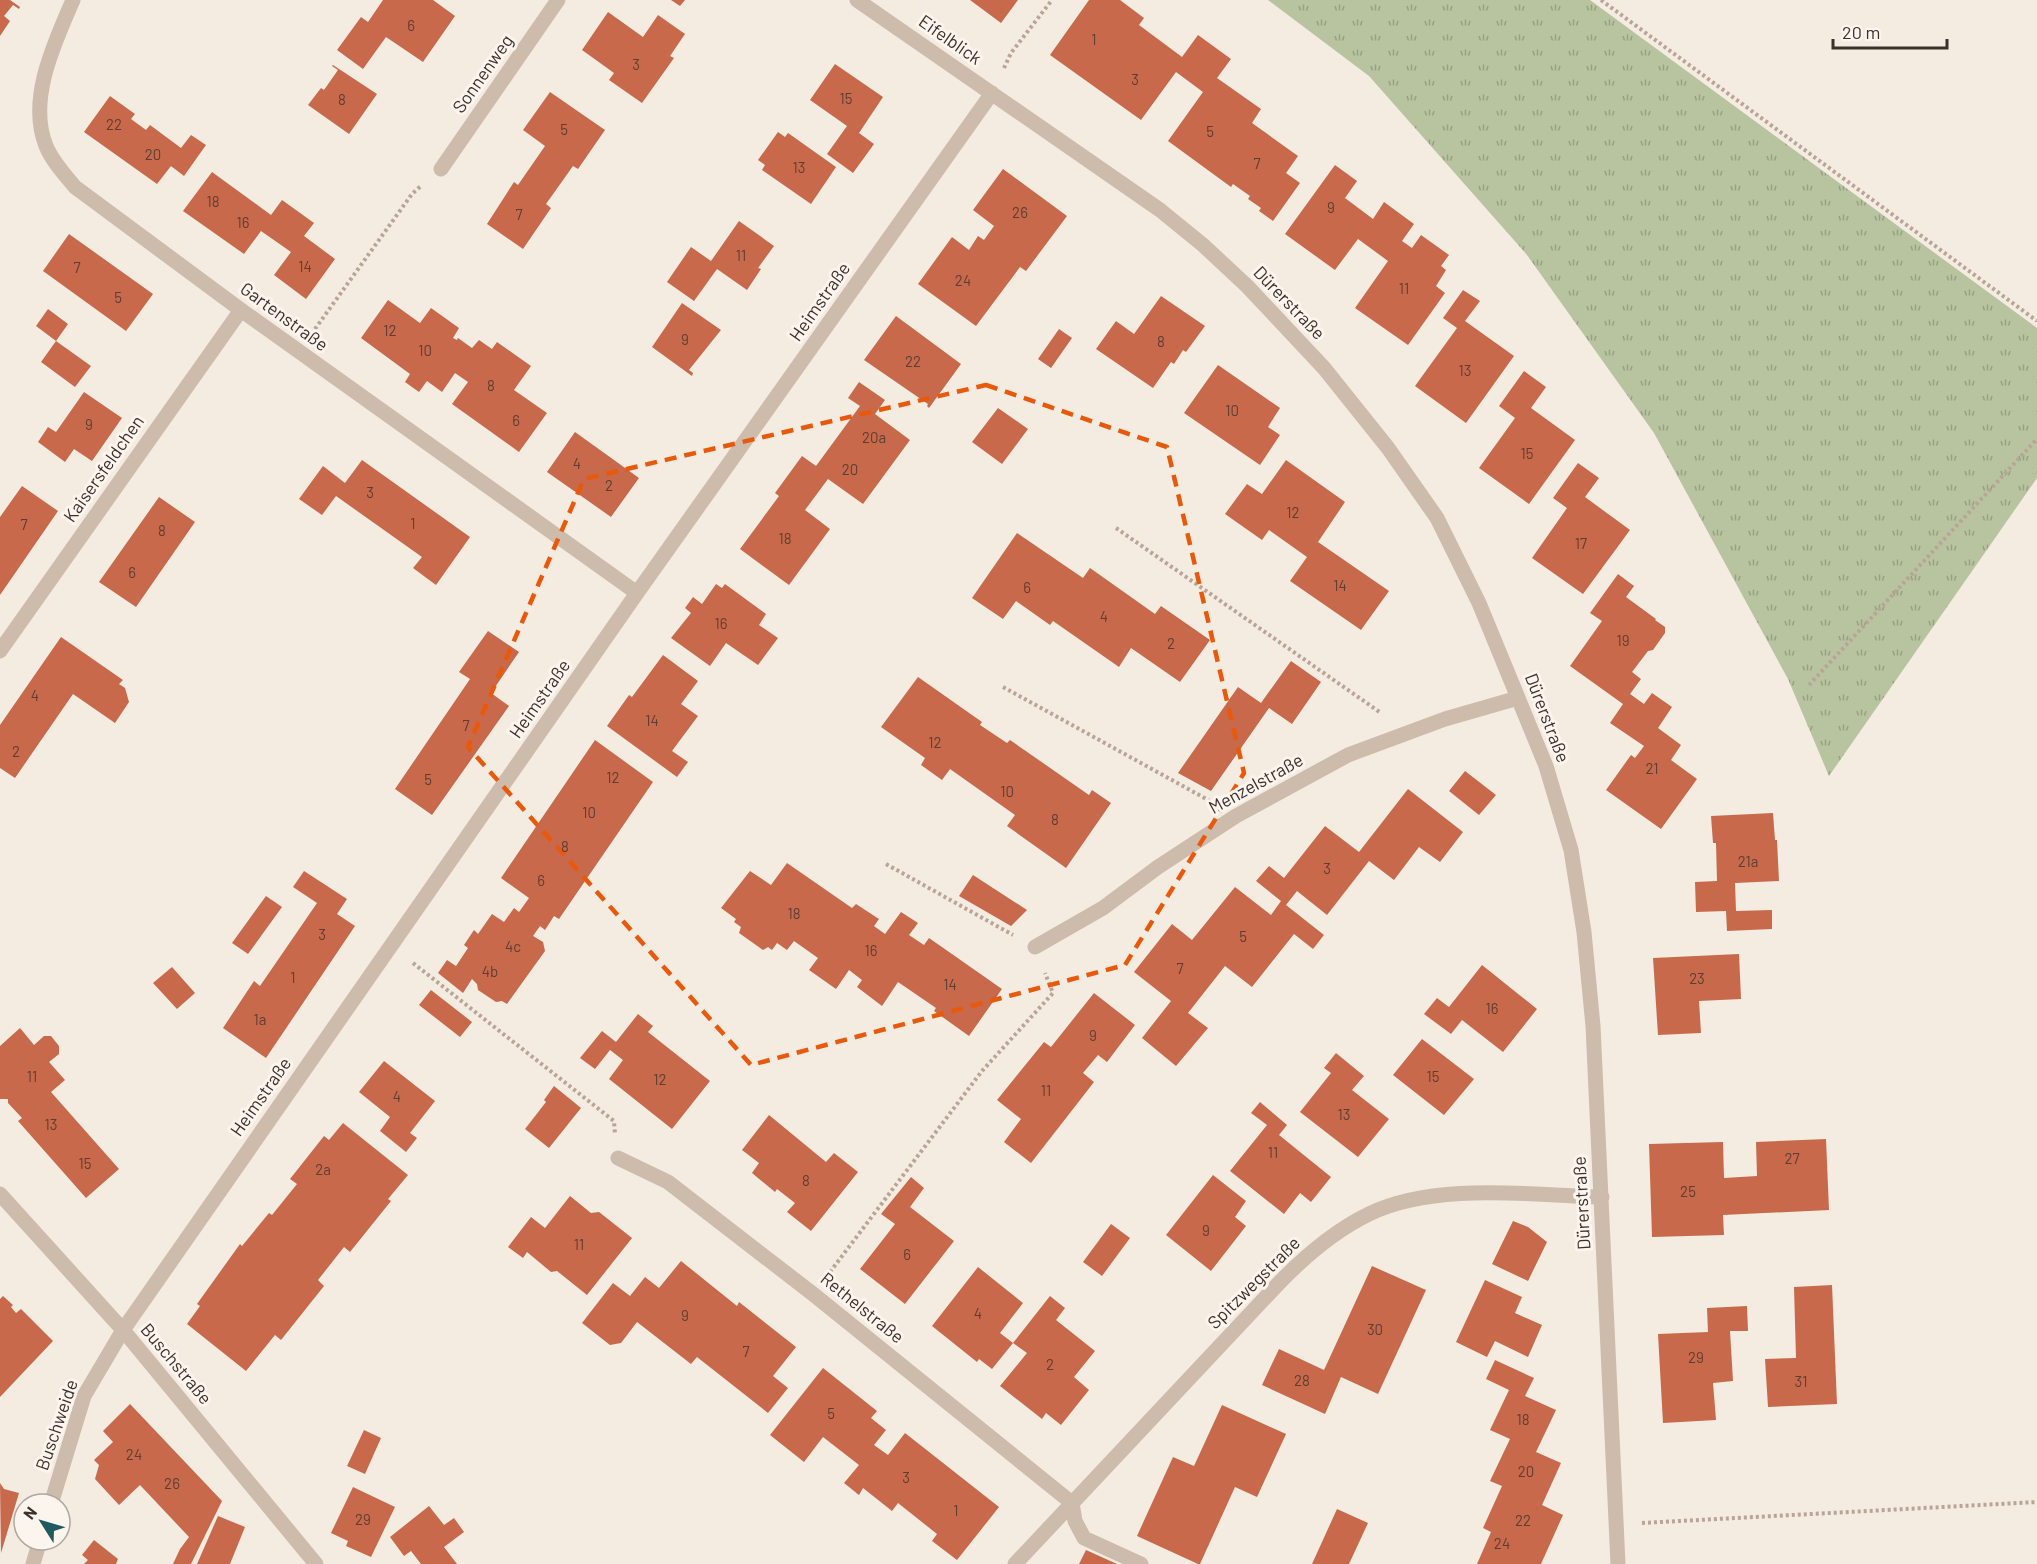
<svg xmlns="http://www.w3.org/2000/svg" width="2037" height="1564" viewBox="0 0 2037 1564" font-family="Barlow,sans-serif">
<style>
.grass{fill:url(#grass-tufts)}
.building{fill:#c8694b}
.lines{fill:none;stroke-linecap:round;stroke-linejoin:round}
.path{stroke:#b9a596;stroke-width:4;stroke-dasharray:3 3;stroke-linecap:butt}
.minor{stroke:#cdbbac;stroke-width:15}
.marked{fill:none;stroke:#e8590c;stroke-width:4.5;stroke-dasharray:12 8;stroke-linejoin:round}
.labels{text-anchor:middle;stroke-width:6;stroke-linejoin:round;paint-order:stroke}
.number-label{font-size:15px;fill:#5e3e33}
.street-label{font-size:18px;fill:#3b302b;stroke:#fbf5ee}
</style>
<defs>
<pattern id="grass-tufts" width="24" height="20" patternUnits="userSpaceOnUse" patternTransform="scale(1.5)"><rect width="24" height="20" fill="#b8c4a0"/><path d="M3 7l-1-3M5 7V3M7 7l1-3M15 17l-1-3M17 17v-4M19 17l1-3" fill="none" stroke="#97a083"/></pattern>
</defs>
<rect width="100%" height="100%" fill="#f4ebe1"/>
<path class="grass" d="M1268,0H1590L2037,328V478L1829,776L1788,679L1654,433L1527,255L1369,76Z"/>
<path class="building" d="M0,0H10L20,7L19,9L13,5L4,16L10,21L0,36Z
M383,0H433L455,16L423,62L386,37L363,69L337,50L361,17L368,22Z
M671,0H685L680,6Z
M970,0H1018L1001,23Z
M1089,0H1120L1144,18L1139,25L1182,57L1198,35L1231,59L1217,78L1261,109L1252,123L1298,156L1286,173L1300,183L1273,221L1259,211L1261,208L1248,199L1250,196L1233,184L1231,187L1168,141L1203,92L1176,72L1141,120L1050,55Z
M608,12L643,37L658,15L685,34L670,56L674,58L642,103L609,80L614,73L582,50Z
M835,64L883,97L859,133L874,144L853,173L827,154L847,126L810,100Z
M333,65L377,94L349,134L308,105L321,88L324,90L338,70L332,66Z
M550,92L605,130L578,169L573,166L546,204L551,208L523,249L487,224L514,182L518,185L545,146L523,130Z
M110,96L135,114L131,119L146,130L150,125L181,148L191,135L206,145L184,176L171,166L157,184L84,132Z
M778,132L785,137L788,133L836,167L811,204L762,170L765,165L758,160Z
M1335,165L1357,181L1345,198L1373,219L1384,202L1414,224L1402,241L1412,248L1421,235L1449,255L1441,266L1446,270L1436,286L1445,293L1408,345L1355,308L1388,261L1358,239L1335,270L1285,234Z
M1003,169L1067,216L1026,271L1020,267L976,326L918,284L952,237L969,250L978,236L984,240L994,226L973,210Z
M212,172L271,215L282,200L314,223L304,236L335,259L306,299L274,275L291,252L261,231L244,254L183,211Z
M739,221L774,246L758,268L761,269L747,290L717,269L694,301L667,282L691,247L711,261Z
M69,234L153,294L126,331L43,271Z
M1463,290L1480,301L1465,321L1514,356L1466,423L1415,386L1457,328L1443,318Z
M1161,296L1205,326L1186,352L1183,350L1174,364L1171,362L1153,388L1096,349L1116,321L1134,334Z
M388,300L420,323L431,308L459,328L453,338L457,340L458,338L472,348L479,340L492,349L497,342L531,366L514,390L547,413L519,452L452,404L468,382L455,373L442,392L427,381L419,392L405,382L410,374L361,338Z
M682,303L721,330L689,370L693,373L692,376L652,347Z
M48,309L68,324L56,341L36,326Z
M896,316L961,364L929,408L927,406L928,404L864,360Z
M1059,329L1072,338L1051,368L1038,359Z
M56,341L91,366L75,387L41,362Z
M1218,365L1280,408L1268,427L1280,435L1260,465L1184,413Z
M1524,371L1546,387L1531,408L1575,440L1529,504L1479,468L1515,418L1499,406Z
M859,382L885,400L875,414L910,440L863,504L828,479L805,510L830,529L789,585L740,549L779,496L775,493L802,456L816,466L860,406L848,398Z
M84,392L122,418L92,461L74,449L65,462L38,442L48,427L56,432Z
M998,408L1028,429L1002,464L972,442Z
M575,432L639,478L611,517L547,472Z
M362,460L470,537L436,585L413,568L422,557L336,496L322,515L299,499L323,466L345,483Z
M1286,460L1345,502L1318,542L1389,591L1361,630L1290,581L1307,557L1269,530L1262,540L1225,514L1247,484L1262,494Z
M1578,463L1599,478L1585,497L1630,530L1583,594L1532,558L1567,508L1553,498Z
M22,486L58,511L0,595V517Z
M159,497L195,522L136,607L99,582Z
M1017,533L1083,578L1090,568L1155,614L1161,606L1210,640L1180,682L1131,648L1119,667L1053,621L1050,625L1016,601L1003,619L972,598Z
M1618,574L1634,586L1626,597L1656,619L1655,620L1665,627V633L1653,650L1648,651L1632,672L1641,679L1630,694L1644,704L1652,693L1672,707L1658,728L1681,745L1671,760L1697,779L1661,829L1606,790L1631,755L1635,758L1644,746L1610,723L1623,704L1570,666L1602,621L1590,613Z
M716,584L722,588L725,584L766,614L759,625L778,638L758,665L726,643L710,666L671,638L691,613L685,608L693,597L702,604Z
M488,631L519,652L491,693L509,706L432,815L395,789L470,679L459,672Z
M61,637L123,680L119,684L125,688L129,702L115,723L73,694L15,778L0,768V725Z
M663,655L698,681L681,704L698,716L672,751L688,762L677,777L607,726L629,695L632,697Z
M1291,661L1321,682L1292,724L1269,708L1211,791L1178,773L1238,687L1261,703Z
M918,677L982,722L980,725L1007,743L1010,740L1089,795L1092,790L1111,803L1066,868L1007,826L1015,815L950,769L942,780L921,765L925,758L881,727Z
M595,740L653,782L559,919L554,916L545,930L540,926L533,936L543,942L545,951L507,1004L502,1001L496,1002L478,990L477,984L472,979L463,993L438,973L447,960L456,966L468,948L464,945L474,930L478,934L492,914L504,922L514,908L519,912L529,898L501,878Z
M1465,771L1496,795L1479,815L1449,791Z
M1408,789L1463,832L1440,862L1419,847L1394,880L1369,861L1327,915L1297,891L1286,905L1324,935L1313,949L1294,934L1252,987L1225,966L1188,1013L1208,1028L1176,1066L1142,1038L1171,1001L1134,972L1172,924L1192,940L1235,887L1271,915L1281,901L1256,881L1269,866L1284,878L1325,826L1359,852Z
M1773,813L1775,840H1777L1779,881L1735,883L1736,911L1772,910V929L1727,931L1726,911L1696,912L1695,882L1717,881L1716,843H1713L1711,816Z
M787,863L852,908L856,904L879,919L874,926L885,934L901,912L918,923L909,935L924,945L929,938L1002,989L969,1036L934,1011L936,1008L898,982L882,1006L857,987L862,980L849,970L836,989L809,970L818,958L794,941L787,950L777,943L772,950L768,947L763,950L739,933L741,927L734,922L736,919L721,908L750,871L771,885Z
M304,871L347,899L337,914L355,926L266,1058L223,1028L254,981L260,986L317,903L293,887Z
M973,875L1027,910L1011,926L959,896Z
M266,896L282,907L248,954L232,943Z
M1739,954L1741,999L1699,1001L1701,1033L1658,1035L1653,958Z
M1482,965L1537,1009L1503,1052L1462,1020L1451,1034L1424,1014L1437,998L1449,1007Z
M172,967L195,993L177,1009L153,983Z
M431,990L472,1022L460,1037L419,1005Z
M1094,993L1135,1025L1107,1062L1098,1055L1083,1073L1094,1082L1031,1163L1004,1142L1021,1119L997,1100L1044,1042L1051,1047Z
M638,1014L653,1026L648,1032L710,1081L672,1129L609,1079L623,1060L610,1050L595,1069L580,1058L602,1031L616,1042Z
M20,1028L34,1045L44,1036H51L59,1046V1054L49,1062L65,1080L51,1092L119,1169L86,1198L18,1121L22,1118L8,1103V1099H0V1046Z
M1422,1039L1474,1079L1444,1115L1393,1075Z
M1336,1053L1364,1076L1352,1090L1389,1119L1358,1157L1300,1112L1331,1073L1324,1068Z
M384,1061L435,1101L410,1133L417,1138L406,1152L380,1131L390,1117L359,1092Z
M554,1086L581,1108L549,1148L525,1129L546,1102L544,1100Z
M1260,1102L1287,1125L1279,1135L1331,1177L1311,1202L1300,1193L1284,1214L1230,1171L1267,1125L1251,1113Z
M769,1115L826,1162L834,1153L858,1172L811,1231L787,1212L795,1203L777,1189L775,1192L752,1173L759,1163L742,1150Z
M343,1123L408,1175L388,1199L391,1201L350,1252L344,1247L318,1280L324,1286L281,1340L275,1335L246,1371L187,1324L200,1306L197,1304L240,1244L242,1246L269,1213L272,1215L297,1184L290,1179L324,1136L329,1140Z
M1826,1139L1829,1210L1723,1215L1724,1235L1652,1237L1649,1144L1723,1142L1724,1178L1757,1176L1756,1142Z
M1213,1175L1246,1201L1235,1217L1246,1226L1211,1271L1166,1235Z
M911,1177L924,1188L910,1207L954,1241L905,1304L860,1269L895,1224L881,1214Z
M570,1196L591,1213L599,1212L632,1238L587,1295L557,1271L551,1272L527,1252L523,1258L508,1247L531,1217L545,1228Z
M1513,1221L1528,1227L1547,1242L1528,1281L1492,1264Z
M1111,1224L1130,1238L1102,1276L1083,1262Z
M681,1261L737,1306L739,1302L796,1347L773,1376L788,1388L768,1413L697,1357L691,1364L637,1322L621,1343L610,1345L582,1323L613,1283L630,1296L645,1277L659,1288Z
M1372,1266L1426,1290L1378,1394L1341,1377L1325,1414L1262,1385L1279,1349L1324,1370Z
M978,1267L1023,1303L1000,1333L1013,1343L992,1369L979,1359L977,1362L932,1326Z
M1485,1280L1522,1297L1515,1313L1542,1325L1528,1357L1495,1341L1487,1357L1456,1342Z
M1832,1285L1837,1404L1768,1407L1765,1359L1796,1358L1794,1287Z
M3,1296L13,1305L11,1307L16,1313L21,1309L53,1341L0,1397V1299Z
M1050,1296L1065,1308L1056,1320L1095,1351L1074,1377L1089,1390L1061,1425L1046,1413L1042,1419L1000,1386L1027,1353L1013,1343Z
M1747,1306L1748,1331H1730L1733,1381L1713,1383L1716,1420L1663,1423L1658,1334L1708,1332L1707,1308Z
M1495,1360L1534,1378L1525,1396L1556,1410L1536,1452L1561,1463L1542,1505L1563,1515L1541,1564H1477L1491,1532L1483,1528L1502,1486L1490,1481L1510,1439L1490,1430L1509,1390L1486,1379Z
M823,1368L877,1411L871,1418L886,1430L874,1445L888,1455L905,1433L999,1507L957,1560L932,1541L937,1534L898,1503L892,1511L863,1488L859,1495L844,1483L859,1465L823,1437L804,1462L770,1435Z
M130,1404L222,1501L191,1564H173L180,1549L189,1537L140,1485L119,1505L95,1479L99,1465L94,1460L113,1442L103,1431Z
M1222,1405L1286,1434L1257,1497L1235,1487L1200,1564H1198L1137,1536L1173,1457L1194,1466Z
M364,1430L381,1438L365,1474L347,1466Z
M0,1483L4,1489L19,1493L1,1553Z
M353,1487L395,1507L371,1557L346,1546L348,1541L331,1533Z
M429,1506L444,1525L454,1518L464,1532L444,1547L457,1564H421L411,1551L404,1556L390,1537Z
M1337,1509L1368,1523L1349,1564H1312Z
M218,1516L245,1527L230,1564H197Z
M94,1540L118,1559L116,1564H84L88,1560L82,1555Z
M1086,1550L1117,1564H1079Z"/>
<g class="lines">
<path class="path" d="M1601,0L2037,321
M1004,68L1011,53L1052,0
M315,329L412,194L421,186
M1116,528L1381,713
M1809,685L2037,439
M1003,687L1210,801
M886,864L1013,935
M413,963L614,1121L615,1134
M830,1272L982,1071L1053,993L1045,973
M1642,1523L2037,1502"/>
<path class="minor" d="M73,0C55,42 27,99 46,146C52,161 65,175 75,187L241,310L637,593
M857,0L1160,210L1203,245L1247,286L1324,368L1388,448L1437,518L1479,603L1546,766L1571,850L1584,932L1593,1026L1618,1564
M441,169L558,0
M0,651L241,310
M1035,947L1103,908L1158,867L1236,816L1348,755L1445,719L1518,698
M618,1158L668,1182L813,1294L1072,1503L1075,1521L1084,1538L1141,1564
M0,1194L123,1330L316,1564
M51,1504L84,1396L123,1330L637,593L992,93
M33,1564L40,1540
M1015,1564L1278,1284C1305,1256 1334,1231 1369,1214C1434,1182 1530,1195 1602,1197"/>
</g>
<path class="marked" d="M986,385L1167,447L1244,773L1125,965L751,1065L468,747L584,479Z"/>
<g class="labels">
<g class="number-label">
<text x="411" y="31">6</text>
<text x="1094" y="45">1</text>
<text x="636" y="70">3</text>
<text x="1135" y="85">3</text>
<text x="846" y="104">15</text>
<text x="342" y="105">8</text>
<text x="114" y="130">22</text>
<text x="564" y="135">5</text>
<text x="1210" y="137">5</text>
<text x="153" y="160">20</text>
<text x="1257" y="169">7</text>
<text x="799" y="173">13</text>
<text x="213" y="207">18</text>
<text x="1331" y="213">9</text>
<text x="1020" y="218">26</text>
<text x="519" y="220">7</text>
<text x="243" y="228">16</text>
<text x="741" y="261">11</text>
<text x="305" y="272">14</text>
<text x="77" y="273">7</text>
<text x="963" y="286">24</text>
<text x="1404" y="294">11</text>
<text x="118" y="303">5</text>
<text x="390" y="336">12</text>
<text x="685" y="345">9</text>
<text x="1161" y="347">8</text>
<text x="425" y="356">10</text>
<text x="913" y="367">22</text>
<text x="1465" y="376">13</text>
<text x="491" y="391">8</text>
<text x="1232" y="416">10</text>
<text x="516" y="426">6</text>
<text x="89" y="430">9</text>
<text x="874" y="443">20a</text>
<text x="1527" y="459">15</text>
<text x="577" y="469">4</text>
<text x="850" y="475">20</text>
<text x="609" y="491">2</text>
<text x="370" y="498">3</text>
<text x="1293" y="518">12</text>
<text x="413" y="529">1</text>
<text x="24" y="530">7</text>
<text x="162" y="536">8</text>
<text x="785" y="544">18</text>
<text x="1581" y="549">17</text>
<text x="132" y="578">6</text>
<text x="1340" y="591">14</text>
<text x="1027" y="593">6</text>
<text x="1104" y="622">4</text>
<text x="721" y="629">16</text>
<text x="1623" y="646">19</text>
<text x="1171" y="649">2</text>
<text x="35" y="701">4</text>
<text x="652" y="726">14</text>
<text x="466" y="731">7</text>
<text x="935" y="748">12</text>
<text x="16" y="757">2</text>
<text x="1652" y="774">21</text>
<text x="613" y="783">12</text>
<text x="428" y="785">5</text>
<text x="1007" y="797">10</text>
<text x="589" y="818">10</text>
<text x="1055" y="825">8</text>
<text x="565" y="852">8</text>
<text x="1748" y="867">21a</text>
<text x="1327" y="874">3</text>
<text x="541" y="886">6</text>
<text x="794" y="919">18</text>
<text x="322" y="940">3</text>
<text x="1243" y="942">5</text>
<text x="513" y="952">4c</text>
<text x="871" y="956">16</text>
<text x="1180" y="974">7</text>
<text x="490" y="977">4b</text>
<text x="293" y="983">1</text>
<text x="1697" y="984">23</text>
<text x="950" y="990">14</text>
<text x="1492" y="1014">16</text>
<text x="260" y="1025">1a</text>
<text x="1093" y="1041">9</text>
<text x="32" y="1082">11</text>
<text x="1433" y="1082">15</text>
<text x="660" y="1085">12</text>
<text x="1046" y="1096">11</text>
<text x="397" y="1102">4</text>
<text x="1344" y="1120">13</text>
<text x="51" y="1130">13</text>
<text x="1273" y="1158">11</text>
<text x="1792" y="1164">27</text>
<text x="85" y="1169">15</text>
<text x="323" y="1175">2a</text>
<text x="806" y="1186">8</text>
<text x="1688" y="1197">25</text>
<text x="1206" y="1236">9</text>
<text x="579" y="1250">11</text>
<text x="907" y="1260">6</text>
<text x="978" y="1319">4</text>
<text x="685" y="1321">9</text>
<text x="1375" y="1335">30</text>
<text x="746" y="1357">7</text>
<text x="1696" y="1363">29</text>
<text x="1050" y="1370">2</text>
<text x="1302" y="1386">28</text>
<text x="1801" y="1387">31</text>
<text x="831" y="1419">5</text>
<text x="1523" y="1425">18</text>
<text x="134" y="1460">24</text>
<text x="1526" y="1477">20</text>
<text x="906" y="1483">3</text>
<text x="172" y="1489">26</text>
<text x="956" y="1516">1</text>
<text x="363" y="1525">29</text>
<text x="1523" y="1526">22</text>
<text x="1502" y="1549">24</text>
</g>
<g class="street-label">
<text transform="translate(950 40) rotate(35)" y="6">Eifelblick</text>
<text transform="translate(483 74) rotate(-55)" y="6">Sonnenweg</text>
<text transform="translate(820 302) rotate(-55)" y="6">Heimstraße</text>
<text transform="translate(1289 303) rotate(46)" y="6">Dürerstraße</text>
<text transform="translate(284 317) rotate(36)" y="6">Gartenstraße</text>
<text transform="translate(104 469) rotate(-55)" y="6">Kaisersfeldchen</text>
<text transform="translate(540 699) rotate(-55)" y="6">Heimstraße</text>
<text transform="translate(1547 718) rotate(69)" y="6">Dürerstraße</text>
<text transform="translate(1256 784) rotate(-29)" y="6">Menzelstraße</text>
<text transform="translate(261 1097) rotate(-55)" y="6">Heimstraße</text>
<text transform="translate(1582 1203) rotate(-93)" y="6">Dürerstraße</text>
<text transform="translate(1254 1283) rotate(-45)" y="6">Spitzwegstraße</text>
<text transform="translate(862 1308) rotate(39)" y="6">Rethelstraße</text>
<text transform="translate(176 1364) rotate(50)" y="6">Buschstraße</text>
<text transform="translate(57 1425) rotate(-71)" y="6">Buschweide</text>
</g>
</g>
<g transform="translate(42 1522) rotate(307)"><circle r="28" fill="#fbf5ee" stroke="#aea6a0" stroke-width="1.5"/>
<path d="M0-4.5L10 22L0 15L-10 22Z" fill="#1f5a5e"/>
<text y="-9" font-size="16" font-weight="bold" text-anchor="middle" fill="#3b302b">N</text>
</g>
<path d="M1833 39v9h114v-9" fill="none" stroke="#3b302b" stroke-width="3"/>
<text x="1842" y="39" font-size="18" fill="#3b302b" stroke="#fbf5ee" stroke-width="4.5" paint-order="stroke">20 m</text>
</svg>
